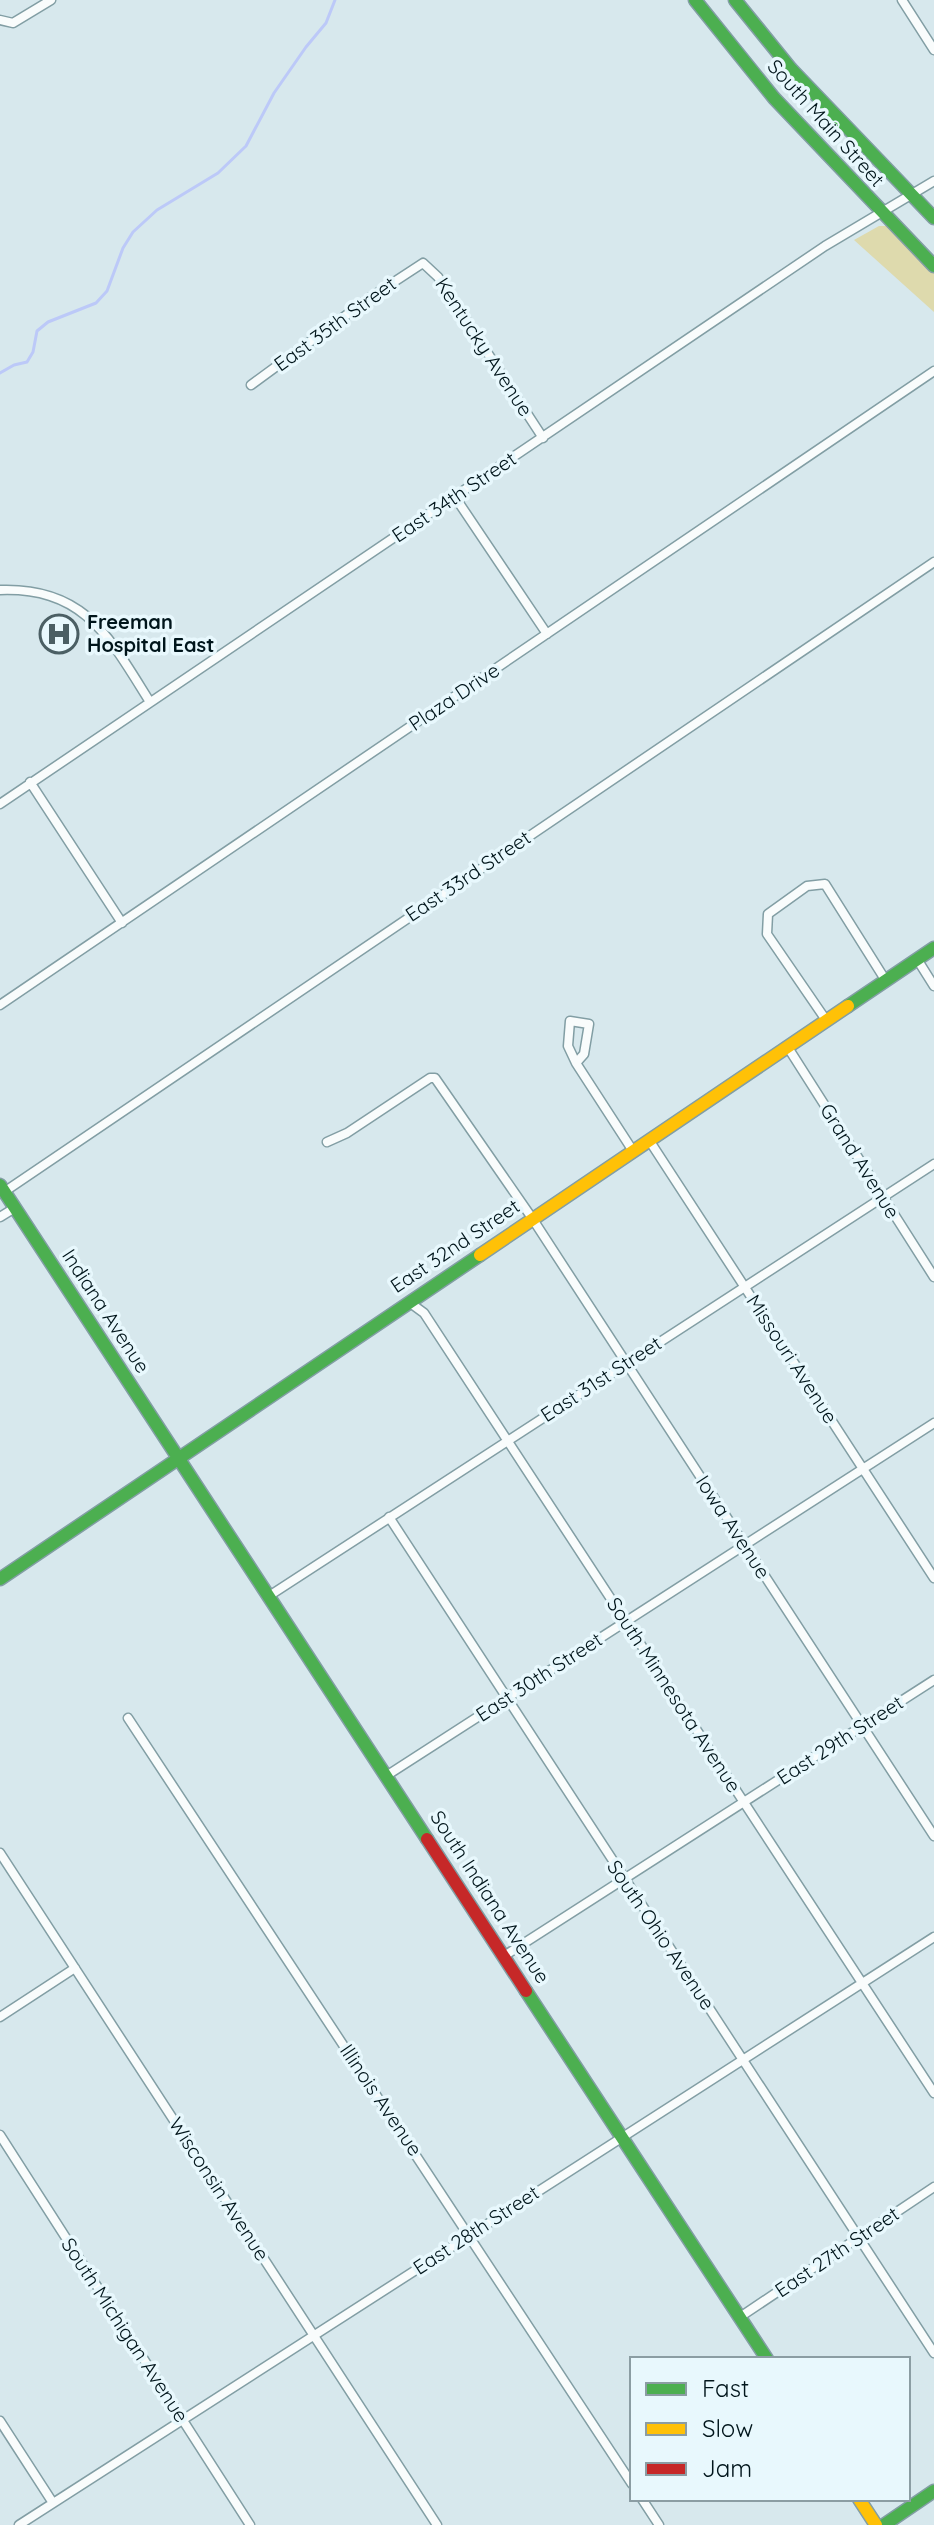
<svg xmlns="http://www.w3.org/2000/svg" width="934" height="2525" viewBox="0 0 934 2525" font-family="Quicksand,sans-serif">
<style>
.green{fill:#dedaad}
.lines{fill:none;stroke-linecap:round;stroke-linejoin:round}
.stream{stroke:#bcc9f8;stroke-width:3}
.street-casing{stroke:#829ea4;stroke-width:11}
.fast-casing{stroke:#829ea4;stroke-width:15}
.slow-casing{stroke:#829ea4;stroke-width:15}
.jam-casing{stroke:#829ea4;stroke-width:15}
.street{stroke:#f9fcfc;stroke-width:8}
.fast{stroke:#4caf50;stroke-width:12}
.slow{stroke:#ffc107;stroke-width:12}
.jam{stroke:#c62828;stroke-width:12}
.labels{text-anchor:middle;stroke-width:7;stroke-linejoin:round;paint-order:stroke}
.street-label{font-size:20px;fill:#00151b;stroke:#e8f8fd}
.poi-label{font-size:20px;font-weight:bold;fill:#00151b;stroke:#e8f8fd;text-anchor:start}
</style>
<rect width="100%" height="100%" fill="#d7e8ed"/>
<path class="green" d="M879,226H887L934,271V312L854,240Z"/>
<g class="lines">
<path class="stream" d="M0,373L14,365L27,362L33,352L37,331L48,322L96,303L107,291L123,248L133,232L157,210L218,173L246,146L274,93L306,47L326,23L335,0"/>
<g class="street-casing">
<path id="street" d="M902,0L934,50
M0,20L13,23L51,0
M251,385L371,297L423,263L438,277L543,438
M455,497L547,634
M0,590C85,587 109,637 150,702
M30,782L122,923
M0,804L825,246L934,181
M917,959L934,986
M0,1005L934,371
M826,1020L767,934L768,914L807,886L825,884L886,981
M570,1021L589,1024L584,1054L576,1063L568,1046Z
M787,1046L934,1277
M576,1063L633,1151
M649,1140L934,1578
M327,1142L347,1133L430,1078H435L532,1218L934,1836
M4,1192L934,562
M0,1217L13,1209
M409,1302L424,1313L934,2093
M389,1517L934,2353
M269,1596L934,1164
M128,1718L632,2484
M386,1776L934,1423
M0,1853L437,2525
M504,1956L934,1680
M0,2017L75,1968
M0,2135L250,2525
M740,2317L934,2187
M0,2421L53,2503
M642,2499L659,2525
M19,2525L934,1937"/>
</g>
<g class="fast-casing">
<path id="fast" d="M695,0L774,98L934,266
M735,0L791,69L934,218
M848,1006L934,948
M0,1185L427,1839
M0,1579L480,1255
M526,1991L767,2359
M884,2525L934,2491"/>
</g>
<g class="slow-casing">
<path id="slow" d="M480,1255L848,1006
M859,2499L876,2525"/>
</g>
<g class="jam-casing">
<path id="jam" d="M427,1839L526,1991"/>
</g>
<use href="#street" class="street"/>
<use href="#fast" class="fast"/>
<use href="#slow" class="slow"/>
<use href="#jam" class="jam"/>
</g>
<defs>
<g id="hospital-ring" transform="scale(2)"><circle r="9.5" fill="#e8f8fd" stroke="#4b5f64" stroke-width="1.5"/><path d="M-5-5h3v3.5h4V-5h3V5h-3V1.5h-4V5h-3Z" fill="#4b5f64"/></g>
</defs>
<g fill-rule="evenodd">
<use href="#hospital-ring" x="59" y="634"/>
</g>
<g class="labels">
<g class="street-label">
<text transform="translate(826 123) rotate(48)" y="7">South Main Street</text>
<text transform="translate(335 324) rotate(-36)" y="7">East 35th Street</text>
<text transform="translate(484 347) rotate(57)" y="7">Kentucky Avenue</text>
<text transform="translate(454 497) rotate(-34)" y="7">East 34th Street</text>
<text transform="translate(454 697) rotate(-34)" y="7">Plaza Drive</text>
<text transform="translate(468 876) rotate(-34)" y="7">East 33rd Street</text>
<text transform="translate(860 1161) rotate(58)" y="7">Grand Avenue</text>
<text transform="translate(455 1246) rotate(-34)" y="7">East 32nd Street</text>
<text transform="translate(106 1311) rotate(57)" y="7">Indiana Avenue</text>
<text transform="translate(792 1359) rotate(57)" y="7">Missouri Avenue</text>
<text transform="translate(601 1379) rotate(-33)" y="7">East 31st Street</text>
<text transform="translate(733 1527) rotate(57)" y="7">Iowa Avenue</text>
<text transform="translate(539 1677) rotate(-33)" y="7">East 30th Street</text>
<text transform="translate(674 1695) rotate(57)" y="7">South Minnesota Avenue</text>
<text transform="translate(840 1740) rotate(-33)" y="7">East 29th Street</text>
<text transform="translate(490 1897) rotate(57)" y="7">South Indiana Avenue</text>
<text transform="translate(661 1935) rotate(56)" y="7">South Ohio Avenue</text>
<text transform="translate(381 2100) rotate(56)" y="7">Illinois Avenue</text>
<text transform="translate(219 2189) rotate(57)" y="7">Wisconsin Avenue</text>
<text transform="translate(476 2230) rotate(-33)" y="7">East 28th Street</text>
<text transform="translate(837 2252) rotate(-34)" y="7">East 27th Street</text>
<text transform="translate(125 2330) rotate(57)" y="7">South Michigan Avenue</text>
</g>
<g class="poi-label">
<text x="87" y="629">Freeman<tspan x="87" dy="23">Hospital East</tspan></text>
</g>
</g>
<rect x="630" y="2357" width="280" height="144" fill="#e8f8fd" stroke="#8b9da3" stroke-width="2"/>
<rect x="646" y="2383" width="40" height="12" fill="#4caf50" stroke="#8b9da3" stroke-width="2"/>
<text x="702" y="2397" font-size="24" fill="#00151b">Fast</text>
<rect x="646" y="2423" width="40" height="12" fill="#ffc107" stroke="#8b9da3" stroke-width="2"/>
<text x="702" y="2437" font-size="24" fill="#00151b">Slow</text>
<rect x="646" y="2463" width="40" height="12" fill="#c62828" stroke="#8b9da3" stroke-width="2"/>
<text x="702" y="2477" font-size="24" fill="#00151b">Jam</text>
</svg>
